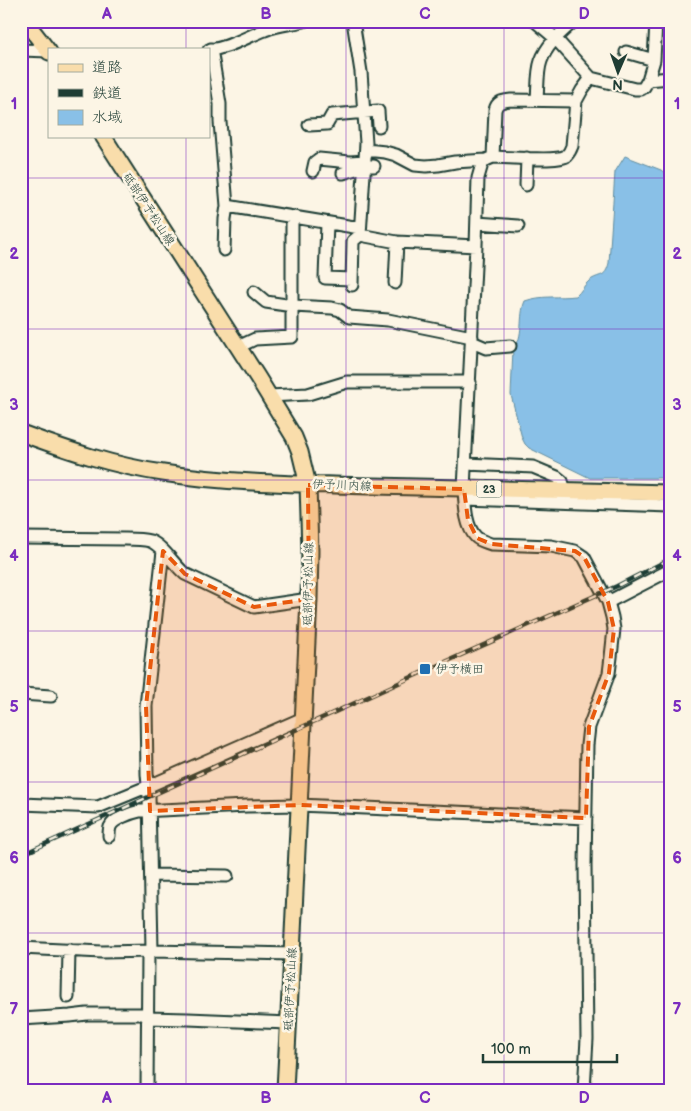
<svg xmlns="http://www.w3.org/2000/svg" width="691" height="1111" viewBox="0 0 691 1111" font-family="'Balsamiq Sans','Klee One',sans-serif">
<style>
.water{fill:#89c0e7;stroke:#5f8c9f}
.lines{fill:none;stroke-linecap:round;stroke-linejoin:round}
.minor-casing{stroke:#1f3d34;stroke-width:15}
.major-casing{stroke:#1f3d34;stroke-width:19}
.minor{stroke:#fcf5e5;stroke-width:11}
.major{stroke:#f9ddab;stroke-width:15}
.rail-casing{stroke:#1f3d34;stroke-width:4.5}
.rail{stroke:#fcf5e5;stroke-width:2.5;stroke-dasharray:8;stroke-linecap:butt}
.marked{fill:#e8590c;fill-opacity:0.2;stroke:#e8590c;stroke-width:4;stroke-dasharray:10 6;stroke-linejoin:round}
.grid{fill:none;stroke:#7b2cbf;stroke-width:1;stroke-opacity:0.55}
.poi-dot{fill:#1f6fb2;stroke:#fcf5e5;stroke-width:2}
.labels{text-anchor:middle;stroke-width:5;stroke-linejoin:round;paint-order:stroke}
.shield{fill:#fcf5e5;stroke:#617469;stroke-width:1}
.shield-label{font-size:11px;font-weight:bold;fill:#1f3d34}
.street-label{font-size:12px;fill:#1f3d34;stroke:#fcf5e5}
.poi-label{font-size:12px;fill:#1f3d34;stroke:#fcf5e5;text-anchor:start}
.neatline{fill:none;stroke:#7b2cbf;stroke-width:2}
.grid-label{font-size:16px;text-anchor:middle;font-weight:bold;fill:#7b2cbf}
</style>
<rect width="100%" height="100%" fill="#fcf5e5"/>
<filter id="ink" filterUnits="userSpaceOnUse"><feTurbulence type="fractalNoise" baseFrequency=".02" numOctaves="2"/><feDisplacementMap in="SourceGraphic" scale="10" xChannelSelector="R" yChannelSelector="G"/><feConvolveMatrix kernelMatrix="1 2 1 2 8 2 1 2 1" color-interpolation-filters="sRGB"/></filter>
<g filter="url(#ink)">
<path class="water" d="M625,156L661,170L670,177V478H590L529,448L525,444L522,438L511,395L513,349C525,337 518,317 525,301C542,295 558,298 576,296C581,292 584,285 589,281C600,273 605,279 609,263L615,172Z"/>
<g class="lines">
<g class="minor-casing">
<path id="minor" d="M353,21L361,72L366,143L360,235L397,242L476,246
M535,21L555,38L591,78
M211,49L220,104V122L227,206L360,228
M21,50L49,51
M209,50C229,48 246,37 265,30C277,25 290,24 304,21
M626,52L654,60
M648,80L670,78
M537,100C538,89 537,72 541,61C547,44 561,33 574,21
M309,125L327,124L332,115L378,111L379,126
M366,150L385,152L396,155L415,165L426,166L438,165L455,162L486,160
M493,157L495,110C497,101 503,101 511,100L576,101
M313,171L315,162L319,159L350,162L365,161
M343,173L365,166H374
M526,185L527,158
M327,223L325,278L352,279
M477,223L518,226
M224,250L225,219L227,206
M395,283L397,242
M352,285L353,241L360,235
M254,292L266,302L293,306L332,308L340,310L349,317L388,320L472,337
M472,342L486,348L510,346
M238,347L255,339L292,337V217
M269,396L308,394L347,382H470
M466,464L533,467L557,477L562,481L565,490
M465,499L670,506
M21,538L126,539C134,539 142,539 150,541C163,546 174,565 185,574L254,607L309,599
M608,602L670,570
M21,694L51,696
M21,804L98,807L149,786L303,718
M109,836C109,833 109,830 110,827C113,819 131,813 140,811L247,806L299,805L586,818
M151,875L227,876
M21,948L102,952L152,951L292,954
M152,951L149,796L147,774L146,706L163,551
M68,997L69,950
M147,1018L188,1019L289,1023
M21,1019L70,1016L87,1014H148
M147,1090L148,951
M584,1090L587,1039L585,866L587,745L589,727L609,673L611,657L614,629L612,617L608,602L584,557L575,551L551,546L491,544C486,542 480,541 476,537C465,526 465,504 464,489L476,246L478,178L482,164L486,160L493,157C507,157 556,162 566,156C569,153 571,149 572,146L576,101L582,90L591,78L635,89H641L644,87L648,80L654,60L656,21"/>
</g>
<g class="major-casing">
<path id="major" d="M25,21L49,52
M103,136L258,378L294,437L300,452L308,485L310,551L309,599L292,954L285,1090
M21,433C67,450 114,466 163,473C233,484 304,484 374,486C473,489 571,490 670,493"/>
</g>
<use href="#minor" class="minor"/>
<use href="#major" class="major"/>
<g class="rail-casing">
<path id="rail" d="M21,855L425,671L617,586L670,559"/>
</g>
<use href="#rail" class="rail"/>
</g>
</g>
<path class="marked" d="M308,485L464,489L468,520L477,538L491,544L575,551L584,557L608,602L614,629L609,673L589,727L586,818L299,805L150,811L146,706L163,551L185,574L254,607L309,599Z"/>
<path class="grid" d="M186,21V49M346,21V1090M504,21V1090M186,136V1090M21,178H670M21,329H670M21,480H670M21,631H670M21,782H670M21,933H670"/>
<rect class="poi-dot" x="419" y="663" width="12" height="12" rx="2.5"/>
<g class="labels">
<rect class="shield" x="476.5" y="480.5" width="25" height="17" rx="4"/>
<g class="shield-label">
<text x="489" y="493">23</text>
</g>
<g class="street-label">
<text transform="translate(149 209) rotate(57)" y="4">砥部伊予松山線</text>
<text transform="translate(342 485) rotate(2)" y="4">伊予川内線</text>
<text transform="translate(308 584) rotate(-89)" y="4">砥部伊予松山線</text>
<text transform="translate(290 989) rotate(-87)" y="4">砥部伊予松山線</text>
</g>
<g class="poi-label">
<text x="436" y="673">伊予横田</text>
</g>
</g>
<rect width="691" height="1111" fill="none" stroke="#fcf5e5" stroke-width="55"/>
<rect x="48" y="48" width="162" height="90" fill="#fcf5e5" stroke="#a4ab9e"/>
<rect x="58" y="64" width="25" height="8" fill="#f9ddab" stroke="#a4ab9e"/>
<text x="92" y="72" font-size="15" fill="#1f3d34">道路</text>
<rect x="58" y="89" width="25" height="8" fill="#1f3d34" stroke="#a4ab9e"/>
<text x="92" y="98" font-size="15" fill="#1f3d34">鉄道</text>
<rect x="58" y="110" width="25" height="15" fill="#89c0e7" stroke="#a4ab9e"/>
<text x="92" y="122" font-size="15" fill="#1f3d34">水域</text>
<g transform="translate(618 72) rotate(182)" stroke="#fcf5e5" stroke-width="4" paint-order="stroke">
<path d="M0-4L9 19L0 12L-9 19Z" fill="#1f3d34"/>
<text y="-8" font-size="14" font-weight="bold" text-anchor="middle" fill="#1f3d34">N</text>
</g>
<path d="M483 1054v8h134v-8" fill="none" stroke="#1f3d34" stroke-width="2.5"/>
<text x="491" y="1054" font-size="15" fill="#1f3d34" stroke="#fcf5e5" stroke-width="4" paint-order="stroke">100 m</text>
<rect x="28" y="28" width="636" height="1056" class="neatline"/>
<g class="grid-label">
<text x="107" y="19">A</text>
<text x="266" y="19">B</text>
<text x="425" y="19">C</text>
<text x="584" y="19">D</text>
<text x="14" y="109">1</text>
<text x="677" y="109">1</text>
<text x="14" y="259">2</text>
<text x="677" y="259">2</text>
<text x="14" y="410">3</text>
<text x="677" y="410">3</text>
<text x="14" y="561">4</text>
<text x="677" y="561">4</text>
<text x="14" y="712">5</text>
<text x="677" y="712">5</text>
<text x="14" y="863">6</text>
<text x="677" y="863">6</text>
<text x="14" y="1014">7</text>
<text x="677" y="1014">7</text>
<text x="107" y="1103">A</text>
<text x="266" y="1103">B</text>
<text x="425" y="1103">C</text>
<text x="584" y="1103">D</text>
</g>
</svg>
